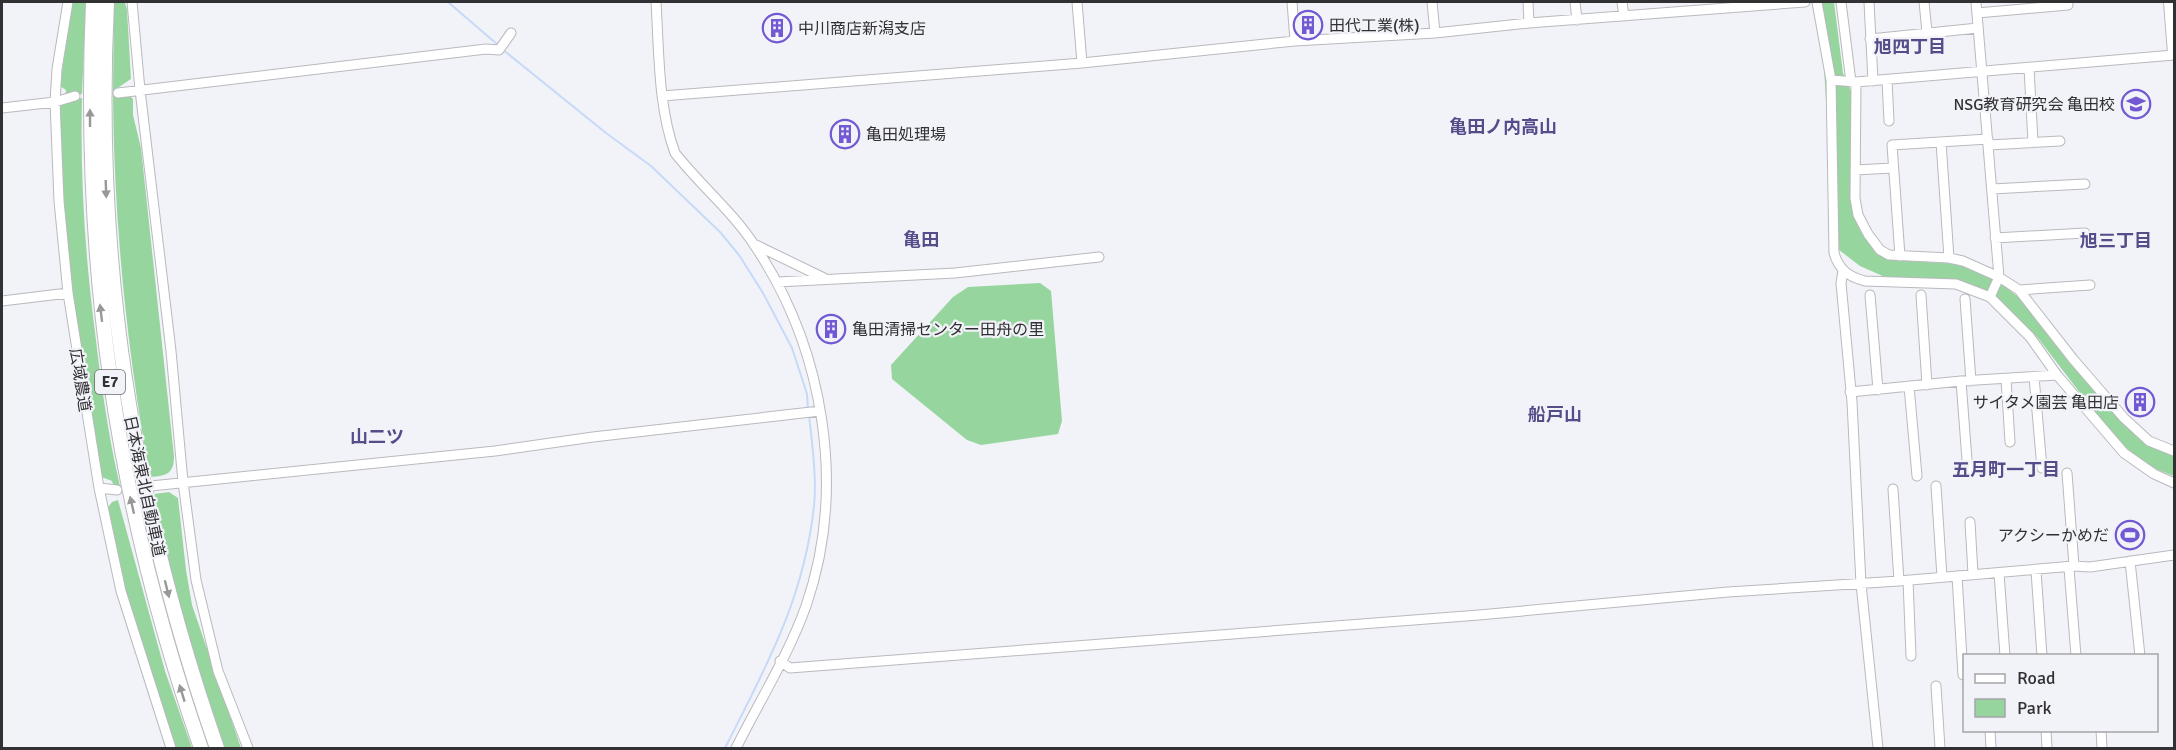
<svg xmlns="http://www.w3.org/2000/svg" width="2176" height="750" viewBox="0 0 2176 750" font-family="Signika,'Noto Sans JP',sans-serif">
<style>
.green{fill:#96d59d}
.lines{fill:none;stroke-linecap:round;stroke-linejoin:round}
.stream{stroke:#c6daf8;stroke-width:2}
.minor-casing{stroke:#b9b9be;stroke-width:11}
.major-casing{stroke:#b9b9be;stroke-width:14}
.highway-casing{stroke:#b9b9be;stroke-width:16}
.minor{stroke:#fff;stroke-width:9}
.major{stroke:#fff;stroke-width:12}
.highway{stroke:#fff;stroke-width:14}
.oneway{fill:#989899}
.labels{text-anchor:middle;stroke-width:4.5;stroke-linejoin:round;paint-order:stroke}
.shield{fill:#f2f3f8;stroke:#6b6b6e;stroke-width:1.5}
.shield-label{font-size:15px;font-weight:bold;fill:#313133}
.poi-label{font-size:16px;fill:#313133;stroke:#f2f3f8;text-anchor:start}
.street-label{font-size:16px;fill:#313133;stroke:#f2f3f8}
.neighbourhood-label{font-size:18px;font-weight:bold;fill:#554c8a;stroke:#f2f3f8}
</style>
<rect width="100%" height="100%" fill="#f2f3f8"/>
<path class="green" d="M72,2H86L82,94L65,97L66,90L58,85V79L62,72Z
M114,2L125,3L127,10L131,79L113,91Z
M1820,2H1834L1843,73L1852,93L1857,222L1873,249L1892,260L1960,264L2002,284L2023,301L2105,402L2174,455V476L2158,470L2138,459L2110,432L2038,338L1998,298L1951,280L1885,277L1860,266L1830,243L1831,183Z
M129,95L133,99V115L141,148L174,456C174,474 166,476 150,477C127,350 114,225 113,96Z
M82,98C80,177 85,254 95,332C101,383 108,435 120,486L114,487L112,481L99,476L63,231L66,223L61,204L63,195L60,176L57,115L61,104L68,100Z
M1040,283L1051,291L1062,421L1058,434L981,445L967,440L892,379L891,365L953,297L968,287Z
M169,492L178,498L186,570L192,605L241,748H225L193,653L173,580L154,494Z
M118,500L165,671L192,748H173L121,579L106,510L112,502Z"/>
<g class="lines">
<path class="stream" d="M448,2L498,45
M502,49L606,133L651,166L720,232L739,255L763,293L792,348L807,394L808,410
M725,748C766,667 804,599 814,506C817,480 812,442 809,415"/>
<g class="minor-casing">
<path id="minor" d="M68,2L57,69L55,102L59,201L68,293L99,488L121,591L171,748
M132,2L140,90L171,351L183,482L196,580L218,671L248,748
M656,2C659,50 658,107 675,153C700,185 733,212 755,246C824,349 847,487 806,606C789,654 759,702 736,748
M1077,2L1082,63
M1292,2L1295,41
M1432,2L1435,33
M1528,2L1529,23
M1575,2L1577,20
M1622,2L1624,16
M1817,2L1831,80L1834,253C1839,270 1849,277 1865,281L1956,284L1990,297L2030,337L2057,375L2124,453L2154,474L2174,483
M1841,2L1851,82
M1869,2L1873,81
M1924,2L1927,32
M1976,2L1999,277L1990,297
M1977,13L2068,5
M1870,39L1978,28
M2029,68L2033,142
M1831,80L1856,82L2174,55
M1887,80L1889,121
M1856,82L1855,198L1858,215L1868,234L1880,250L1889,255L1949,258L1963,261L1999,277L2019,290L2073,359L2124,418L2149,441L2174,451
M118,93L486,49L499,50L511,33
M662,96L1082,63L1295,41L1435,33L1529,23L1805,2
M2,108L55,102L75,96
M1941,142L1949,258
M1989,145L2060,141
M1855,170L1893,168
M1992,189L2085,184
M1995,238L2085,233
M754,244L824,278
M1900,256L1892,145L1988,139
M1843,271L1841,283L1852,402L1861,584L1878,748
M777,282L955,273L1099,257
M2019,290L2090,285
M1870,295L1878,390
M1921,295L1927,385
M1965,299L1971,381
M2,301L68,293
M2034,377L2042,468
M2006,379L2010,442
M1961,381L1968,473
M1909,386L1917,476
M1850,392L1961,381L2057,375
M2067,473L2074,566
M151,486L495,451L593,437L820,411
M1936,486L1942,577
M99,488L117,490
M1893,489L1899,581
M1970,522L1973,574
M2130,561L2140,656
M2069,568L2076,656
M2036,571L2042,656
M1999,573L2005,656
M1957,576L1963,675
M1908,580L1911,656
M780,661L790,668L1479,615L1728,592L1899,581L2074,566L2090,567L2174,555
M1936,686L1940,748
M1990,730L1991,748
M2046,730L2047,748
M2101,730L2102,748"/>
</g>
<g class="major-casing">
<path id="major" d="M2170,2L2174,53"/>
</g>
<g class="highway-casing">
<path id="highway" d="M93,2C82,262 115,502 201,748
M107,2C94,260 132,504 217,748"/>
</g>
<use href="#minor" class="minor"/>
<use href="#major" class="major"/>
<use href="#highway" class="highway"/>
</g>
<defs><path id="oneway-solid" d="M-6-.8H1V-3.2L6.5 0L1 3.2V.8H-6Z" transform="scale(1.5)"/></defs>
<g class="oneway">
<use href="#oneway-solid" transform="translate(90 118) rotate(-90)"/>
<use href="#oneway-solid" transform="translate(106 189) rotate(88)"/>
<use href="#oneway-solid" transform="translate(101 313) rotate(-97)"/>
<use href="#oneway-solid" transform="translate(132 505) rotate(-103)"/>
<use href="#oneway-solid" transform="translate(167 589) rotate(76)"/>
<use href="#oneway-solid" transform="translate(182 693) rotate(-107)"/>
</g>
<defs>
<g id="building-ring" transform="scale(1.5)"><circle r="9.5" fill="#f2f3f8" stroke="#7259d3" stroke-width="1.5"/><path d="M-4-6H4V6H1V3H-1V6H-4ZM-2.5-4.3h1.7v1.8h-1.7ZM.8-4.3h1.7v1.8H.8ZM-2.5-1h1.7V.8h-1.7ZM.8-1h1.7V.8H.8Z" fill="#7259d3"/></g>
<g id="school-ring" transform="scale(1.5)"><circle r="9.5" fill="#f2f3f8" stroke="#7259d3" stroke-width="1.5"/><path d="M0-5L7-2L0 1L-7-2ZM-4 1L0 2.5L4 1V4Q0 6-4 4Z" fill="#7259d3"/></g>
<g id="stadium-ring" transform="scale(1.5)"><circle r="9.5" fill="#f2f3f8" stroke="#7259d3" stroke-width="1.5"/><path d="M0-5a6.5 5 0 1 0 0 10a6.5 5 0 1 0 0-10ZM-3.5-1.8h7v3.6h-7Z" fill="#7259d3"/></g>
</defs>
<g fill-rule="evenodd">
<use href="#building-ring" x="1308" y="25"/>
<use href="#building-ring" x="777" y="28"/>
<use href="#school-ring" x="2136" y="104"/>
<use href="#building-ring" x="845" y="134"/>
<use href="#building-ring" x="831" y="329"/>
<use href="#building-ring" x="2140" y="402"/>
<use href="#stadium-ring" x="2130" y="535"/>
</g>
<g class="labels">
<rect class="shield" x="95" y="370" width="30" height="24" rx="4.5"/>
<g class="shield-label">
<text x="110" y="387">E7</text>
</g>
<g class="poi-label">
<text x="1329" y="31">田代工業(株)</text>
<text x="798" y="34">中川商店新潟支店</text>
<text x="2115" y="110" text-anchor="end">NSG教育研究会 亀田校</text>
<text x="866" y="140">亀田処理場</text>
<text x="852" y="335">亀田清掃センター田舟の里</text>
<text x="2119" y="408" text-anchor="end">サイタメ園芸 亀田店</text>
<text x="2109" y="541" text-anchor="end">アクシーかめだ</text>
</g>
<g class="street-label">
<text transform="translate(81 380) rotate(81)" y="6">広域農道</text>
<text transform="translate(145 486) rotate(78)" y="6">日本海東北自動車道</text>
</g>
<g class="neighbourhood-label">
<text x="1910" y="53">旭四丁目</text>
<text x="1503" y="133">亀田ノ内高山</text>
<text x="921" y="246">亀田</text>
<text x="2116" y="247">旭三丁目</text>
<text x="1555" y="421">船戸山</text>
<text x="377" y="443">山二ツ</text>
<text x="2006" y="476">五月町一丁目</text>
</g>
</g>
<rect width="2176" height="750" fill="none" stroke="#313133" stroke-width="6"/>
<rect x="1963" y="654" width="195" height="78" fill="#f2f3f8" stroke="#a5a5a9" stroke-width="1.5"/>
<rect x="1975" y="674" width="30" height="9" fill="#ffffff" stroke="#a5a5a9" stroke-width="1.5"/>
<text x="2017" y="684" font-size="18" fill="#313133">Road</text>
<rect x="1975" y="699" width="30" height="18" fill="#96d59d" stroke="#a5a5a9" stroke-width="1.5"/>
<text x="2017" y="714" font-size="18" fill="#313133">Park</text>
</svg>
